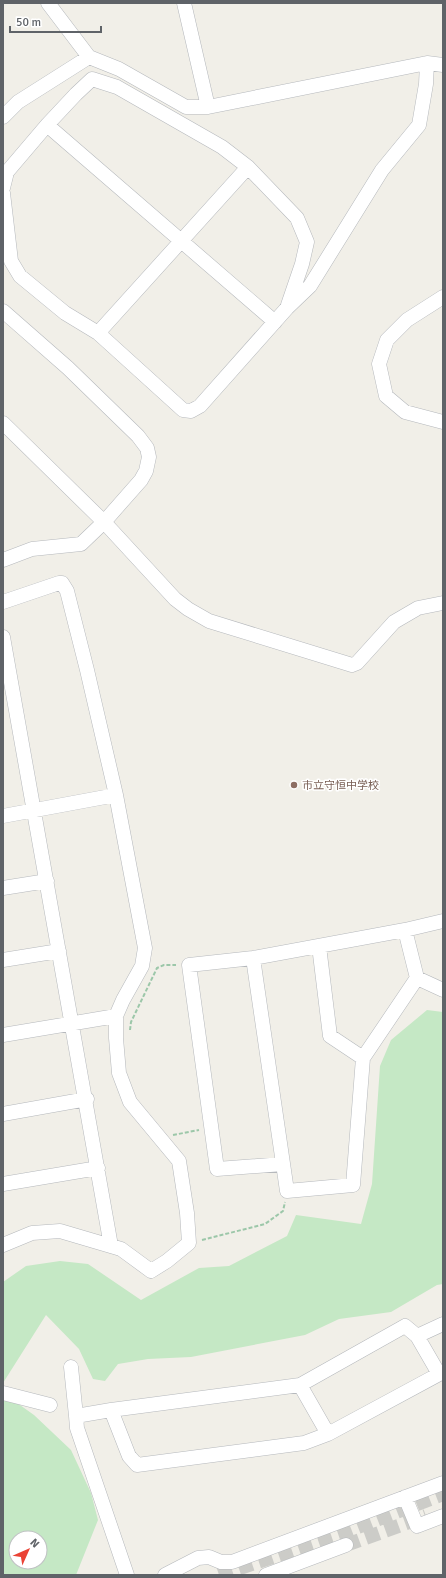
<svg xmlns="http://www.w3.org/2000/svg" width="446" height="1578" viewBox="0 0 446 1578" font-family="Signika,'Noto Sans JP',sans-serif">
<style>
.green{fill:#c5e8c5;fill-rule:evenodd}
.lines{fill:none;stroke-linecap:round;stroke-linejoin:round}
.minor-tunnel{stroke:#ccccc8;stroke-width:14;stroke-dasharray:14 7;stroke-linecap:butt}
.minor-casing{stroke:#b5b8bc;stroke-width:15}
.path{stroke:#9cc7a9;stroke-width:2;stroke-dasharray:4 2;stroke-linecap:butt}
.minor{stroke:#fff;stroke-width:14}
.education-dot{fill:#8d6e63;stroke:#fff;stroke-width:1.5}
.labels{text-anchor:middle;stroke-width:3;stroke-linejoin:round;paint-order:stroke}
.education-label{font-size:11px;fill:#785e54;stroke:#fff;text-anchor:start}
</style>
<rect width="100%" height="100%" fill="#f1efe8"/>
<path class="green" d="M427,1010L443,1012V1284L437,1285L391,1312L339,1319L305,1335L191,1357L148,1359L118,1364L105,1381L93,1379L79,1349L46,1315L3,1383V1282L26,1266L60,1261L88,1264L141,1300L199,1268L229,1266L287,1236L296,1215L361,1224L372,1184L380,1066L391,1040Z
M3,1393L34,1415L71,1450L91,1493L98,1520L76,1575H3ZM16,1538H40V1562H16Z"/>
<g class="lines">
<path class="minor-tunnel" d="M346,1545L426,1516
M219,1575L340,1534L443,1494"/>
<g class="minor-casing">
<path id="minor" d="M48,3L89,57L119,69L186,107H208L427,63L443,65
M184,3L208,107
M3,117L18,102L89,57
M47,125L275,322
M3,188L7,172L47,125L76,94L92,79L117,87L222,147L248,167L297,218L307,242L302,264L288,305
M3,193L11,261L20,276L65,313L98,333L183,410L191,411L200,406L287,308L310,286L382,170L419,125L426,84L427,63
M443,297L407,320L387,340L379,364L386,396L405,412L443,422
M3,311L68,368L138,436L147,448L149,457L146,471L141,480L104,522L81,544L32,549L3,560
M98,333L248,167
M3,423L104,522L175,599L188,609L209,621L352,665L357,663L394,622L418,608L443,603
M3,602L59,583H62L67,591L87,670L116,795L145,948L142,966L123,1000L116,1016V1038L119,1073L130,1102L179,1161L187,1213L189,1243L167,1261L151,1271L121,1249L60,1231L32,1233L3,1245
M3,637C40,840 76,1043 111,1246
M3,816L116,795
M3,888L47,881
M319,946L330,1036L363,1058
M253,958L287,1191L353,1185L363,1058L417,978L405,930
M3,960L59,951
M417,978L443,990
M3,1035L116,1016
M3,1114L87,1099
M283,1164L217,1169L189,965L253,958L405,930L443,921
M3,1184L98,1168
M71,1367L76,1416L111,1410L300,1385
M439,1374L417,1336L443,1324
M3,1393L50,1405
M111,1410L129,1456L137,1465L304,1443L328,1434L443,1372
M76,1416L77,1428L127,1575
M328,1434L300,1385L405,1326L417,1336
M405,1497L417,1526L443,1516
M165,1575L198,1558L209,1557L221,1562H232L443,1483
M266,1575L346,1545"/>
</g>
<path class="path" d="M130,1030L131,1022L157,968L164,965H176
M173,1135L199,1130
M202,1240L265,1224L283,1211L285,1202"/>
<use href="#minor" class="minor"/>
</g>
<circle class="education-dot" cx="294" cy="785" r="4"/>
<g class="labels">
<g class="education-label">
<text x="302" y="789">市立守恒中学校</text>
</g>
</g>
<rect width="446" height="1578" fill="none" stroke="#5f6368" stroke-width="8"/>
<g transform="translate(28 1550) rotate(45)"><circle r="19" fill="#ffffff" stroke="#bfc1c3"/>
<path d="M0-3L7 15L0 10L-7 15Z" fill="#ea4335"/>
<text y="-6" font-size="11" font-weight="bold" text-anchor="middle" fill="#5f6368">N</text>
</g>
<path d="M10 26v6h91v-6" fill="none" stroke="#5f6368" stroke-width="2"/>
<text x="16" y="26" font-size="12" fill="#5f6368" stroke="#ffffff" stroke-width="3" paint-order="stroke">50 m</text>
</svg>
